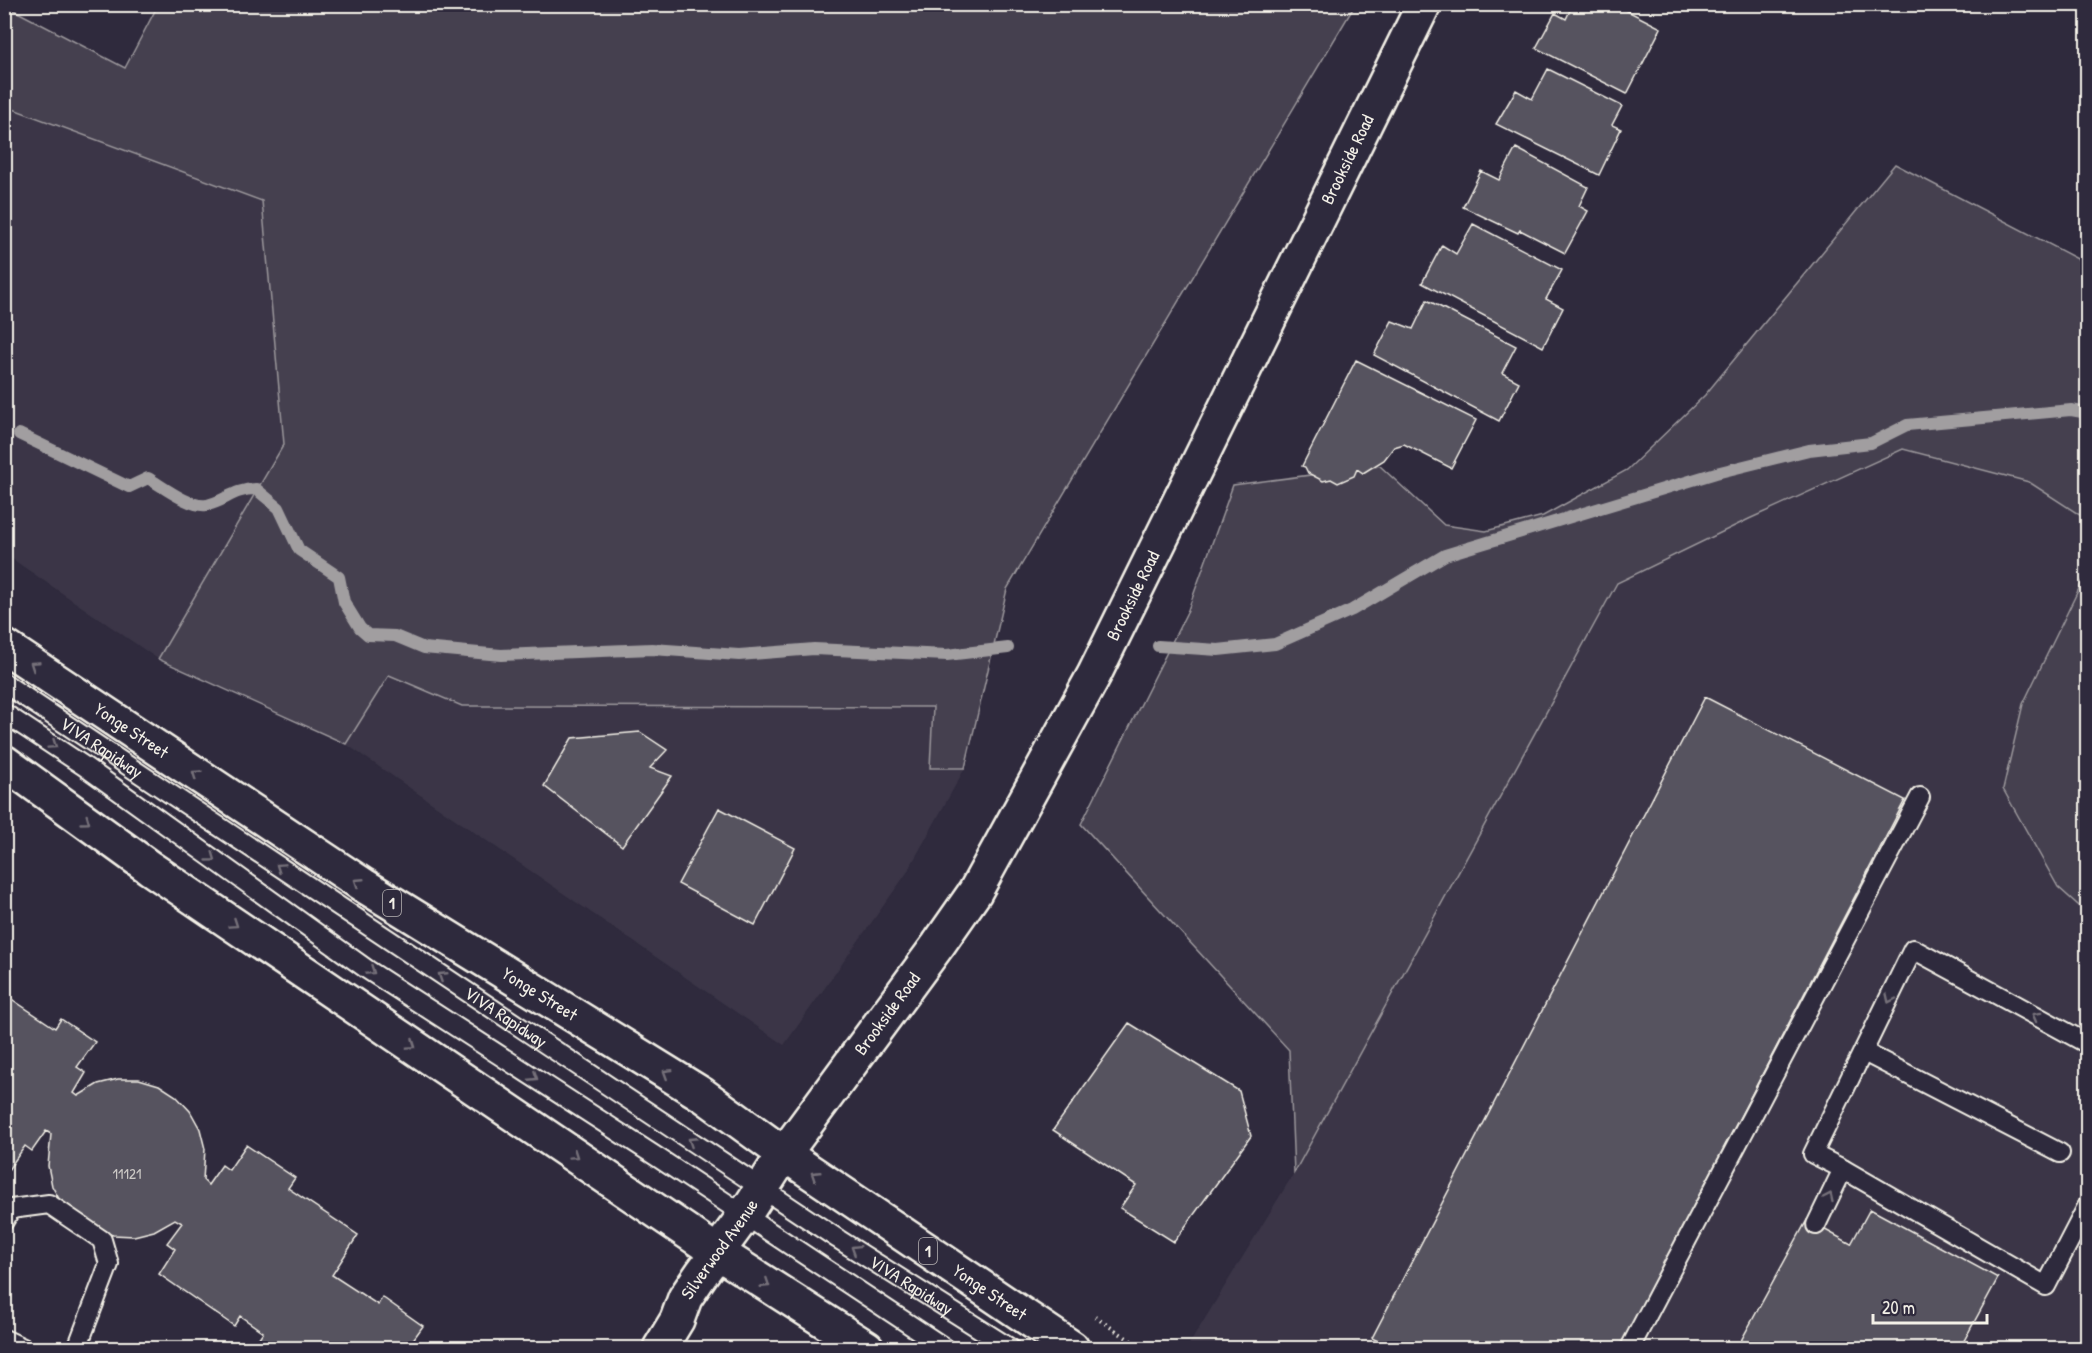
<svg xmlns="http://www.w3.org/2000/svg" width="2092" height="1353" viewBox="0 0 2092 1353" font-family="'Patrick Hand',sans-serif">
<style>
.built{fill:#3b3647}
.green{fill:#454050;stroke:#9c989c;stroke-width:1.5}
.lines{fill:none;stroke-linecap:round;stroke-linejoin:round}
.stream{stroke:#a19ea0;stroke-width:12}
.building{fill:#56525f;stroke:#f4f1e8;stroke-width:1.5}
.service-casing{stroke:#f4f1e8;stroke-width:22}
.tertiary-casing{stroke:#f4f1e8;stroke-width:38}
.primary-casing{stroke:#f4f1e8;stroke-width:38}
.path{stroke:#f4f1e8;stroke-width:4;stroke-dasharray:1.5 4.5;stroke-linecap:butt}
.service{stroke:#2f2a3d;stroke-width:18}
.tertiary{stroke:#2f2a3d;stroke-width:33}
.primary{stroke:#2f2a3d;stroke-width:33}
.oneway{stroke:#747079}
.labels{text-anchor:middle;stroke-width:4.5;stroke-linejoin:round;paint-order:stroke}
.number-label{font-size:15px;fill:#ccc9c6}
.shield{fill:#2f2a3d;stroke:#b9b5b5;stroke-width:1.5}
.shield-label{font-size:16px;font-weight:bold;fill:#f4f1e8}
.street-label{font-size:18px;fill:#f4f1e8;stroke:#2f2a3d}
</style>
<rect width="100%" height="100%" fill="#2f2a3d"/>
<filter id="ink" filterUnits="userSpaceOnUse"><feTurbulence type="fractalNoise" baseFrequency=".0167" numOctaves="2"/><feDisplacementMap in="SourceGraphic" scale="12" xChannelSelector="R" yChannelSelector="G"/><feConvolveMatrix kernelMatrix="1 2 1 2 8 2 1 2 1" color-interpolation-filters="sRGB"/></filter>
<g filter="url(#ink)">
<path class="built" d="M4,106L262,201L284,444L158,659L5,554Z
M1903,449L2029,482L2086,519L2087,572L2023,704L2058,887L2087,913V1348H1187L1294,1173L1617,583L1749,519Z
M389,675L462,706L934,707L930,768H965L906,874L784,1045L346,744Z"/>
<path class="green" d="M4,5L125,68L158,5H1355L1007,589L965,768H930L933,707L462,706L389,675L346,744L158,659L284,444L262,201L5,106Z
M1895,164L2087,264V531L2086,519L2029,482L1903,449L1749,519L1617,583L1294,1173L1289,1050L1081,824L1188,610L1233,485L1380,466L1444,525L1486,531L1543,516L1627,470L1705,395Z
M2087,572V913L2058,887L2003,789L2023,704Z"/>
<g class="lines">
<path class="stream" d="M19,434L129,487L148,478C162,486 190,508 207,505C226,501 233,489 256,489L279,508L299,550L339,577L344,602L360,628L368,635L395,636L424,648L501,655L652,649L739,655L814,649L947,655L1008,648
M1158,646L1218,650L1275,644L1352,610L1445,555L1716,473L1809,450L1871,443L1907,425L2071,410L2088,413"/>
</g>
<path class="building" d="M1573,4H1614L1661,28L1627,94L1536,48L1555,13L1566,19Z
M1548,69L1622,106L1612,125L1621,129L1599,175L1496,124L1516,90L1532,99Z
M1516,148L1588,187L1579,206L1588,211L1565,253L1520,230L1518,233L1463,207L1481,171L1499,180Z
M1473,224L1562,270L1546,299L1563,308L1543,347L1422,283L1442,245L1456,254Z
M1427,300L1516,346L1502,373L1519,382L1499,421L1374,355L1392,321L1413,329Z
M1356,360L1476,420L1451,468L1404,444L1394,447L1384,460L1363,473L1357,469L1354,476L1338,483L1331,479L1323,481L1308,473L1305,467L1302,466Z
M1705,697L1905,800L1620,1348H1391L1372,1338Z
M640,732L667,750L650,768L672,776L622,846L544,786L572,738Z
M719,808L795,848L755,925L678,884Z
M4,994L55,1028L61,1019L95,1042L77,1067L86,1073L74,1093L78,1096L98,1084L118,1079H139L159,1085L176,1096L190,1111L200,1129L205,1149L203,1180L208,1185L222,1165L229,1170L246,1145L295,1178L288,1188L358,1235L332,1275L378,1305L382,1297L423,1326L407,1348H252L263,1332L240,1316L234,1326L159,1274L175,1249L167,1243L182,1223L175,1219L154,1231L134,1236L113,1235L94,1230L62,1204L52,1186L48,1166L51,1134L46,1131L32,1151L25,1146L8,1170L4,1167Z
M1129,1023L1239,1091L1251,1136L1174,1242L1120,1208L1136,1185L1053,1130Z
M1870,1209L1998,1278L1960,1348H1737L1807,1220L1851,1244Z"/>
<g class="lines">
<g class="service-casing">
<g id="service">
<path id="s1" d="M4,683L838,1239L1010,1348"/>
<path d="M4,713L84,766L368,970L657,1157L945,1348"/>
<path d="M2088,1044L1913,949L1813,1154L1843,1169L2046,1286L2088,1205"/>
<path d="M1864,1052L2060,1153"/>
<path d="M4,1221L11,1209L49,1204L102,1240L109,1264L77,1348"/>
<path d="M1816,1225L1843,1169"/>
<path d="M4,1339L23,1348"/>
<path d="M1630,1348L1920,797"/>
</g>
</g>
<g class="tertiary-casing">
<g id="tertiary">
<path id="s2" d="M660,1348L677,1320L685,1298L702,1273L744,1216L784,1154L938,945L975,892L1094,675L1424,4"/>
</g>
</g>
<g class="primary-casing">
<g id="primary">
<path id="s3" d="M4,646L363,885L703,1095L784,1154L1072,1348"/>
<path d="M4,762L150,868L717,1252L867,1348"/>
</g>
</g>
<path class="path" d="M1095,1317L1142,1348"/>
<use href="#service" class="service"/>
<use href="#tertiary" class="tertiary"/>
<use href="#primary" class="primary"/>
</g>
<defs><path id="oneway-chevron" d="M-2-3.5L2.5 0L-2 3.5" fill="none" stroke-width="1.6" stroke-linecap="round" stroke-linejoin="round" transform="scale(1.5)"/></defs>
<g class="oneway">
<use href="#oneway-chevron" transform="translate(34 665) rotate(-146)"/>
<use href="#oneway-chevron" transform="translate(53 745) rotate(34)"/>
<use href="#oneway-chevron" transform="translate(196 774) rotate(-146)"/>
<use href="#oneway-chevron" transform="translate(86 821) rotate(36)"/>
<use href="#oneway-chevron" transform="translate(212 858) rotate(36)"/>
<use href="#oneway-chevron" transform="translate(280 867) rotate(-146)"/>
<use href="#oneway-chevron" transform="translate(358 882) rotate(-147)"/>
<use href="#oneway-chevron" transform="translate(234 924) rotate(34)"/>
<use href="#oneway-chevron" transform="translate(371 971) rotate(34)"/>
<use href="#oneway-chevron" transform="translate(442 976) rotate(-147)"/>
<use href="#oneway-chevron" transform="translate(1890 999) rotate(115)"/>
<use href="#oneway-chevron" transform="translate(2036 1016) rotate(-151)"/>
<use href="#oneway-chevron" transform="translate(412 1045) rotate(34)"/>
<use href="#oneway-chevron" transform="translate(667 1073) rotate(-148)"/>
<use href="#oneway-chevron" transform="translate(534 1077) rotate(33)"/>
<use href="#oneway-chevron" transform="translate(692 1141) rotate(-147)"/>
<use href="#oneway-chevron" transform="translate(574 1155) rotate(34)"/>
<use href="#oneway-chevron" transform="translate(815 1175) rotate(-147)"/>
<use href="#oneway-chevron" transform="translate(1829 1197) rotate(-65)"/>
<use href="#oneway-chevron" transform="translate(855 1249) rotate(-148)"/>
<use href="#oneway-chevron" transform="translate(766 1284) rotate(33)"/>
</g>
</g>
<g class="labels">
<g class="number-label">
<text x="127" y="1179">11121</text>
</g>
<g class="shield">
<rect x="383" y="890" width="18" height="26" rx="4.5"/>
<rect x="919" y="1238" width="18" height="26" rx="4.5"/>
</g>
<g class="shield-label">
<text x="392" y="909">1</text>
<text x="928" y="1257">1</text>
</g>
<g class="street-label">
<text dy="6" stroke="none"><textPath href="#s2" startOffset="1377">Brookside Road</textPath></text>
<text dy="6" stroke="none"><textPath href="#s2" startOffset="891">Brookside Road</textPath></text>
<text dy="6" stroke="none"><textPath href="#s3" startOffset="153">Yonge Street</textPath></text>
<text dy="6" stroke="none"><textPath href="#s1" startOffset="117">VIVA Rapidway</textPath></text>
<text dy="6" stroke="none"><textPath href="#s3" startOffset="639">Yonge Street</textPath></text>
<text dy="6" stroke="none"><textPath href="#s2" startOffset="405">Brookside Road</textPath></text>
<text dy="6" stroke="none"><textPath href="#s1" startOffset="603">VIVA Rapidway</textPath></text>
<text dy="6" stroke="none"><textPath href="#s2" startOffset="116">Silverwood Avenue</textPath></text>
<text dy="6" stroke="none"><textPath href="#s1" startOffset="1089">VIVA Rapidway</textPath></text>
<text dy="6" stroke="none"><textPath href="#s3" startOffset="1179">Yonge Street</textPath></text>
</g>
</g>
<rect width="2092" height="1353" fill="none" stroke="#2f2a3d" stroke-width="24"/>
<rect x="12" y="12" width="2068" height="1329" fill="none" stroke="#f4f1e8" stroke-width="2" filter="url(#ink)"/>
<path d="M1873 1314v9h114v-9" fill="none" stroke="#f4f1e8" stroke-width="3"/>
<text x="1882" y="1314" font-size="18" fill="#f4f1e8" stroke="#2f2a3d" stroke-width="4.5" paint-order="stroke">20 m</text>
</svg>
